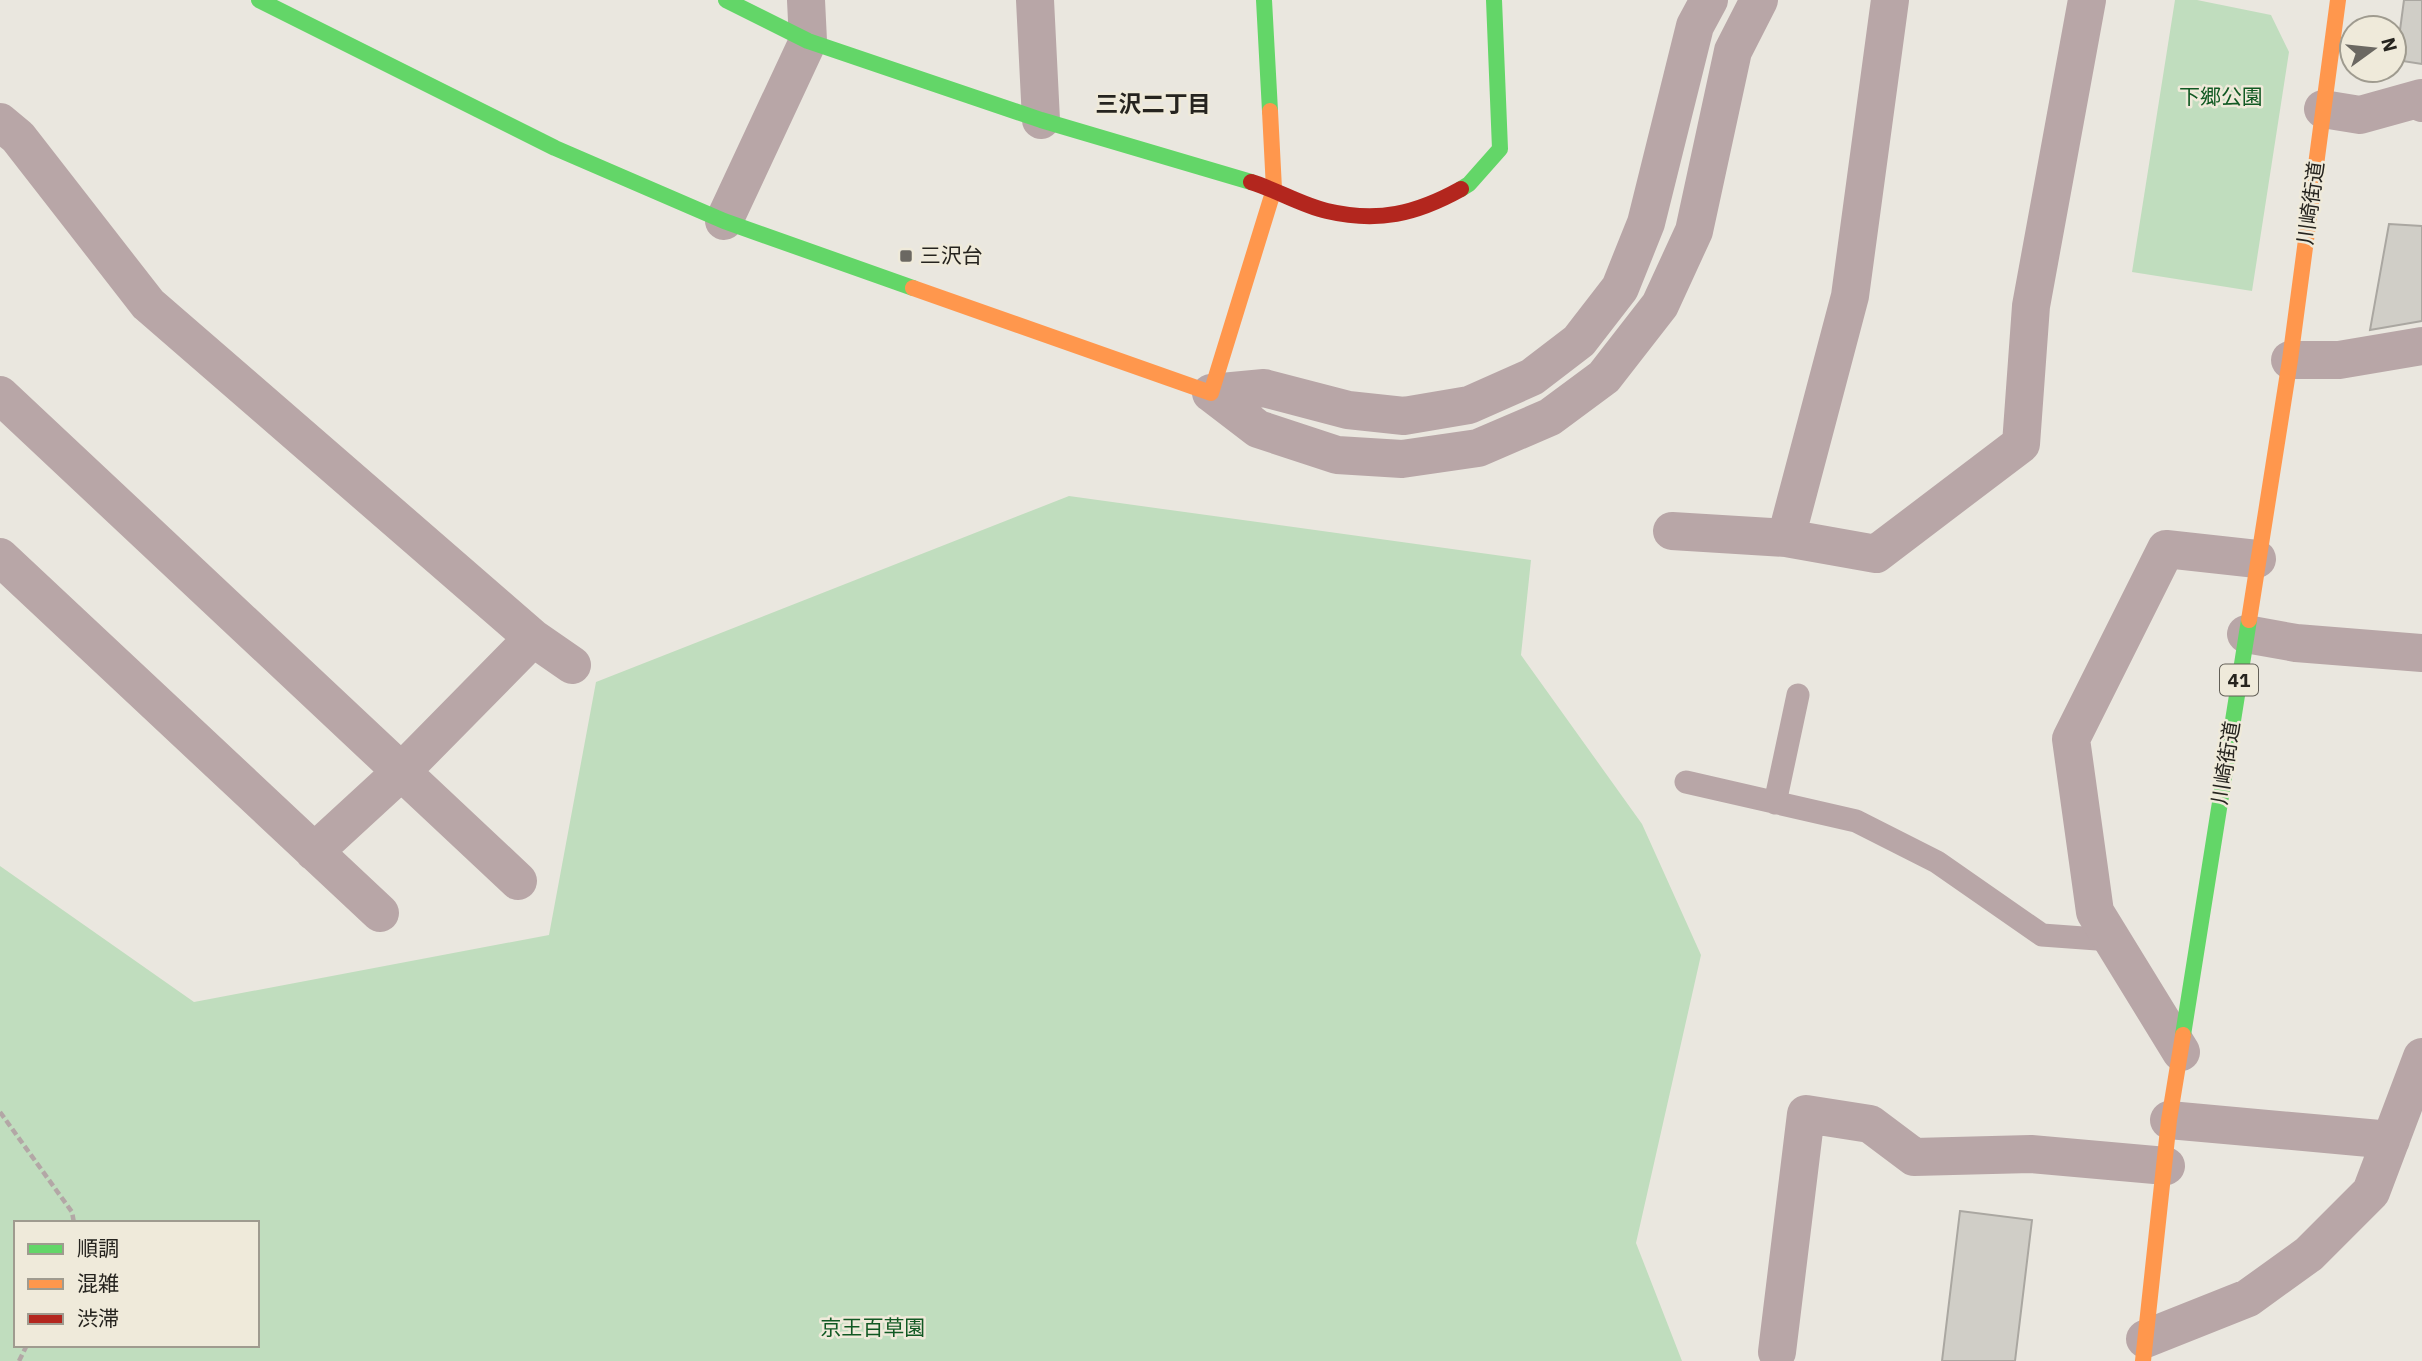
<svg xmlns="http://www.w3.org/2000/svg" width="2422" height="1361" viewBox="0 0 2422 1361" font-family="'IBM Plex Sans','Noto Sans JP',sans-serif">
<style>
.green{fill:#c0ddbe;fill-rule:evenodd}
.building{fill:#d0cec7;stroke:#aaa7a1;stroke-width:2}
.lines{fill:none;stroke-linecap:round;stroke-linejoin:round}
.path{stroke:#b3a7a6;stroke-width:4.5;stroke-dasharray:7 3.5;stroke-linecap:butt}
.lane{stroke:#b8a6a7;stroke-width:23}
.street{stroke:#b8a6a7;stroke-width:38}
.fast{stroke:#63d668;stroke-width:16}
.slow{stroke:#ff974d;stroke-width:16}
.jam{stroke:#b3261e;stroke-width:16}
.poi-dot{fill:#6b6862;stroke:#efeada;stroke-width:2.5}
.labels{text-anchor:middle;stroke-width:5;stroke-linejoin:round;paint-order:stroke}
.shield{fill:#efeada;stroke:#625f57;stroke-width:2}
.shield-label{font-size:19px;font-weight:bold;fill:#26241f}
.park-label{font-size:21px;fill:#115923;stroke:#efeada}
.street-label{font-size:21px;fill:#26241f;stroke:#efeada}
.poi-label{font-size:21px;fill:#26241f;stroke:#efeada;text-anchor:start}
.neighbourhood-label{font-size:23px;font-weight:bold;fill:#26241f;stroke:#efeada}
</style>
<rect width="100%" height="100%" fill="#eae7df"/>
<path class="green" d="M2175,0H2197L2271,15L2289,52L2252,291L2132,272Z
M1069,496L1531,560L1521,655L1642,824L1701,955L1636,1243L1682,1361H0V866L194,1002L549,935L596,682ZM16,1223H257V1345H16Z"/>
<path class="building" d="M2404,0H2422V64L2396,60Z
M2389,224L2422,226V321L2370,330Z
M1960,1211L2032,1220L2015,1361H1942Z"/>
<g class="lines">
<path class="path" d="M0,1112L72,1212L74,1223
M19,1361L27,1345"/>
<path class="lane" d="M1686,782L1856,821L1937,862L2042,935L2111,940
M1775,803L1798,695"/>
<path class="street" d="M1035,0L1041,120
M2323,109L2360,115L2421,98L2422,103
M0,122L18,137L148,304L533,638L572,665
M724,221L808,41L806,0
M2290,360H2339L2422,346
M1211,393L1258,429L1337,455L1402,459L1478,448L1550,417L1604,377L1660,305L1694,231L1733,51L1759,0
M1211,393L1264,388L1348,410L1404,416L1469,405L1532,377L1579,341L1620,288L1646,223L1695,26L1709,0
M0,395L518,881
M1672,531L1786,538L1876,554L2021,444L2031,306L2087,0
M1786,538L1850,296L1890,0
M0,557L380,913
M2246,634L2296,643L2422,653
M314,852L401,772L533,638
M2181,1052L2095,912L2071,739L2166,549L2257,559
M2169,1120L2391,1140
M2145,1339L2248,1298L2309,1254L2371,1192L2422,1057
M1777,1352L1806,1114L1870,1124L1914,1157L2031,1154L2166,1166"/>
<path class="fast" d="M259,0L555,148L724,221L913,288
M726,0L808,41L1041,120L1251,182
M1264,0L1270,111
M1461,189L1469,184L1500,149L1494,0
M2183,1035L2249,620"/>
<path class="slow" d="M913,288L1211,393L1274,189L1270,111
M2249,620L2290,360L2338,0
M2143,1361L2169,1120L2183,1035"/>
<path class="jam" d="M1251,182C1277,190 1301,205 1327,211C1378,223 1416,214 1461,189"/>
</g>
<rect class="poi-dot" x="899" y="249" width="14" height="14" rx="3.5"/>
<g class="labels">
<rect class="shield" x="2220" y="664.5" width="38" height="31" rx="5"/>
<g class="shield-label">
<text x="2239" y="687">41</text>
</g>
<g class="park-label">
<text x="2221" y="104">下郷公園</text>
<text x="873" y="1335">京王百草園</text>
</g>
<g class="street-label">
<text transform="translate(2311 203) rotate(-82)" y="7">川崎街道</text>
<text transform="translate(2226 763) rotate(-81)" y="7">川崎街道</text>
</g>
<g class="poi-label">
<text x="920" y="263">三沢台</text>
</g>
<g class="neighbourhood-label">
<text x="1153" y="112">三沢二丁目</text>
</g>
</g>
<rect x="14" y="1221" width="245" height="126" fill="#efeada" stroke="#9f9b8f" stroke-width="2"/>
<rect x="28" y="1244" width="35" height="10" fill="#63d668" stroke="#9f9b8f" stroke-width="2"/>
<text x="77" y="1256" font-size="21" fill="#26241f">順調</text>
<rect x="28" y="1279" width="35" height="10" fill="#ff974d" stroke="#9f9b8f" stroke-width="2"/>
<text x="77" y="1291" font-size="21" fill="#26241f">混雑</text>
<rect x="28" y="1314" width="35" height="10" fill="#b3261e" stroke="#9f9b8f" stroke-width="2"/>
<text x="77" y="1326" font-size="21" fill="#26241f">渋滞</text>
<g transform="translate(2373 49) rotate(75)"><circle r="33" fill="#efeada" stroke="#9f9b8f" stroke-width="2"/>
<path d="M0-5L12 26L0 18L-12 26Z" fill="#6b6862"/>
<text y="-10" font-size="19" font-weight="bold" text-anchor="middle" fill="#26241f">N</text>
</g>
</svg>
